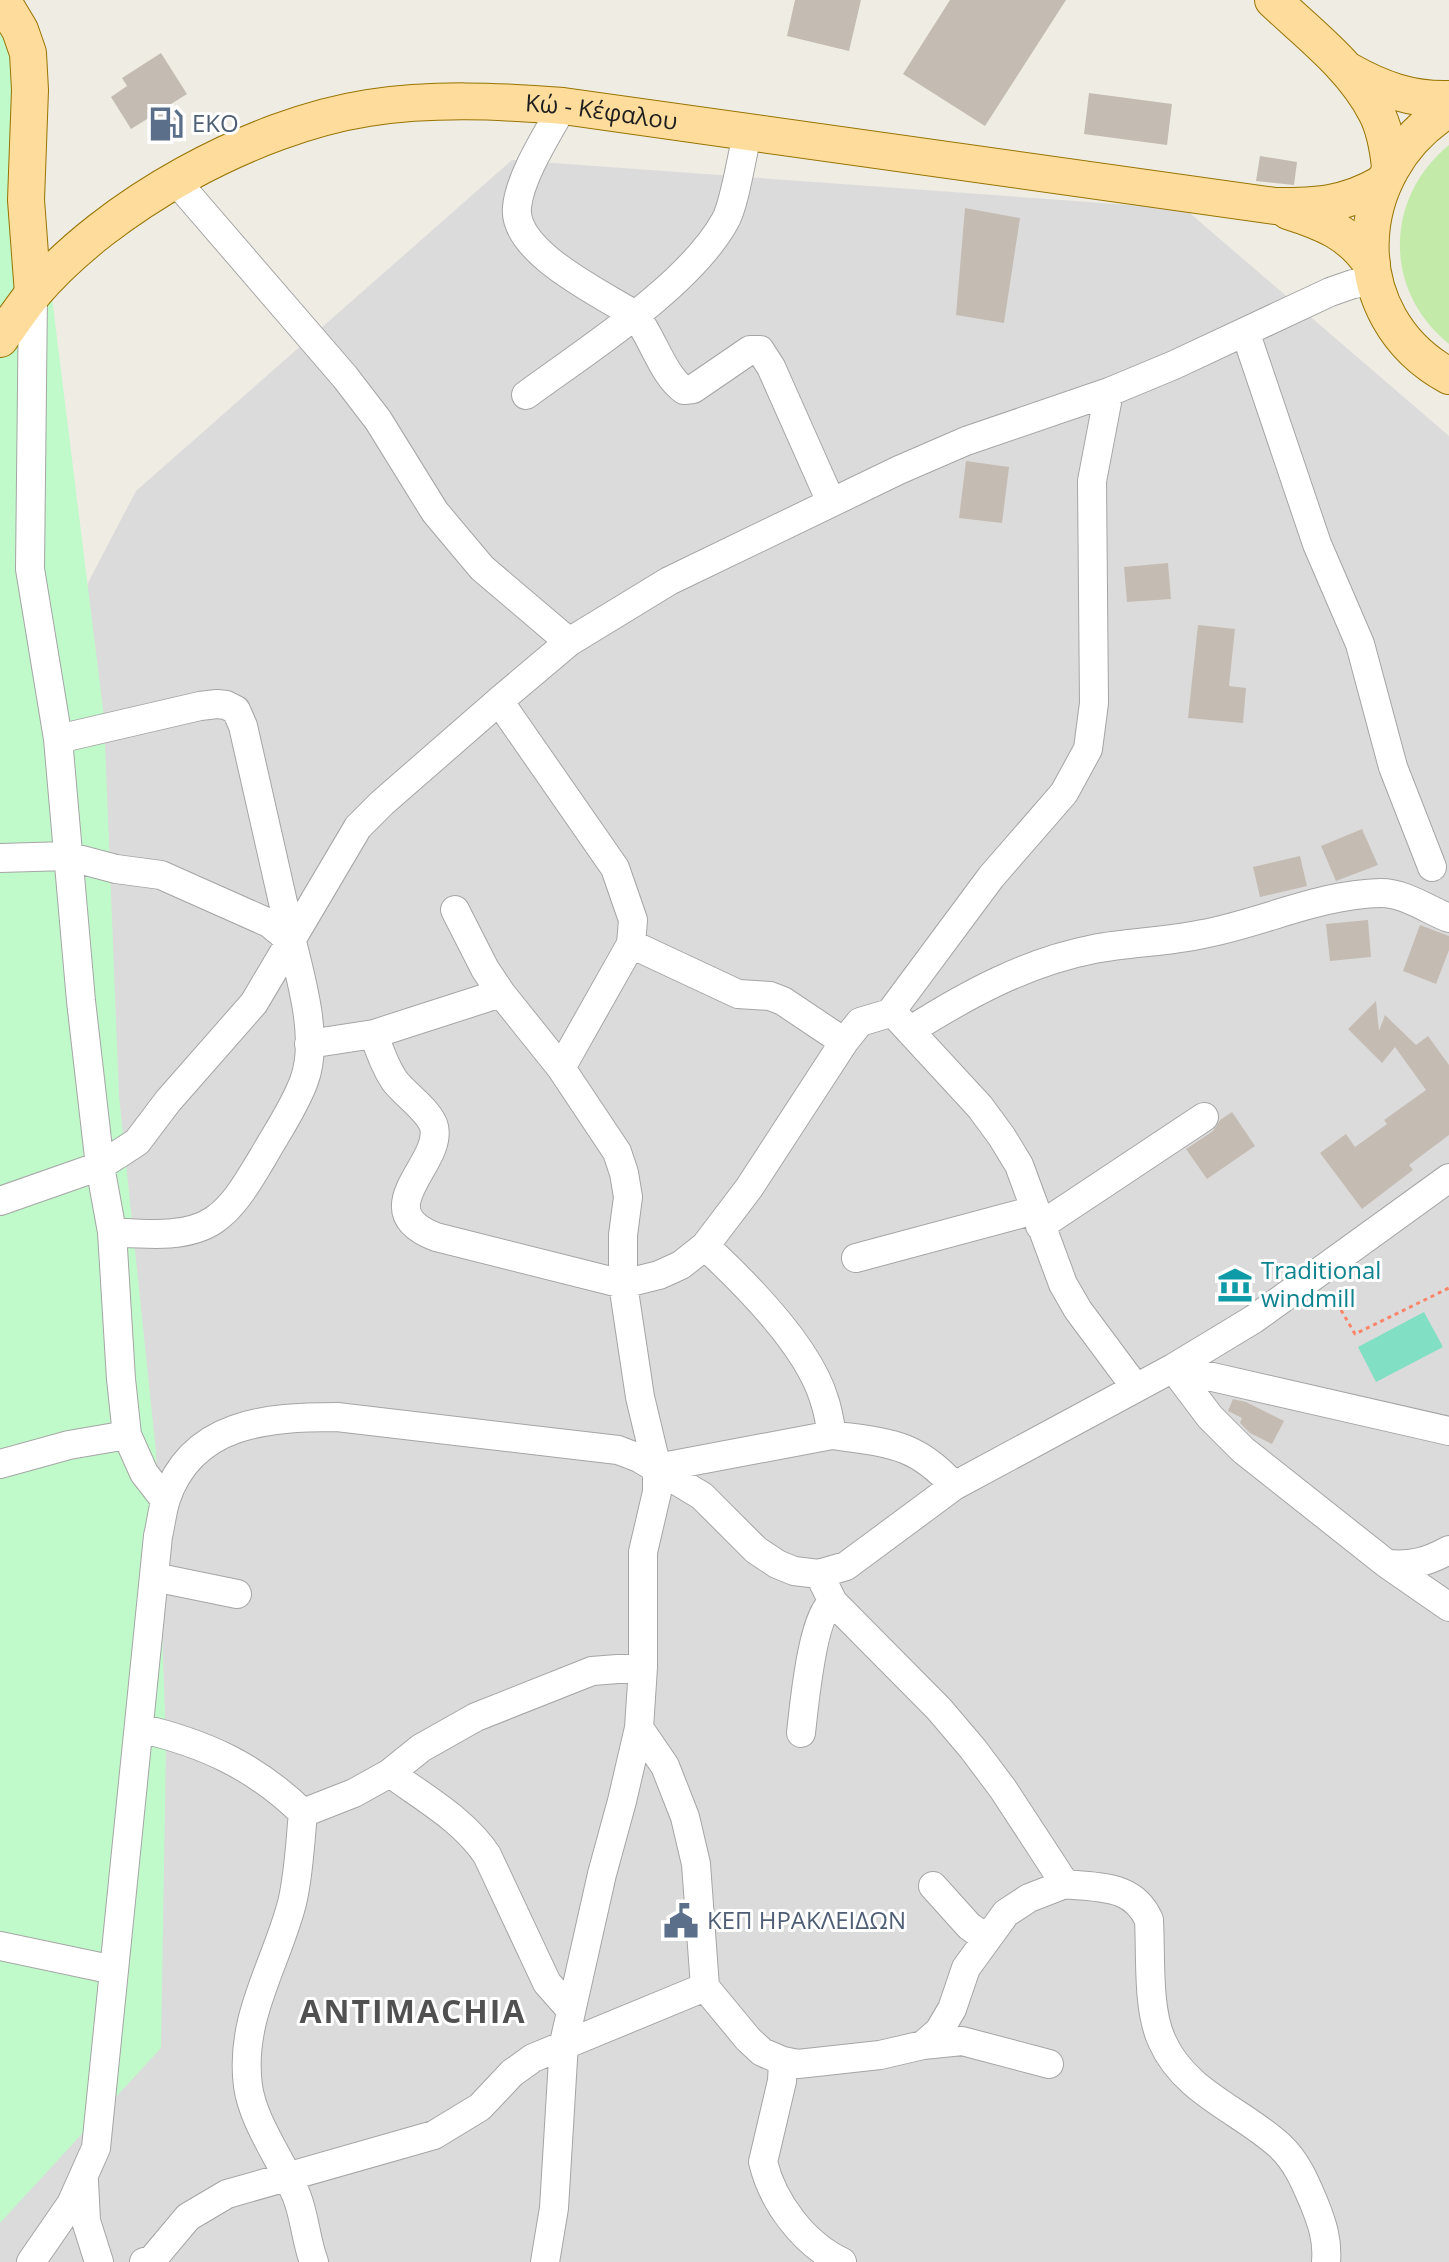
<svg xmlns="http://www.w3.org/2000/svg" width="1449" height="2262" viewBox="0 0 1449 2262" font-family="'Open Sans',sans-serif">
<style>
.residential{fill:#dcdbdb}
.grass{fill:#c3eaa9}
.park{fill:#c0faca}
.pitch{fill:#81dfc3}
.building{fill:#c4bcb3}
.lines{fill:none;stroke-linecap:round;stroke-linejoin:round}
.minor-casing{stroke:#a5a5a5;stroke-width:30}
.major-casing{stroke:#987400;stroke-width:38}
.path{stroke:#fb8569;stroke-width:3;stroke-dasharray:4 4;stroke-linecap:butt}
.minor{stroke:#fff;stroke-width:28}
.major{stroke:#fddc9c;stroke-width:36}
.labels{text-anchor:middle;stroke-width:6;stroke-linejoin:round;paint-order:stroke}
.street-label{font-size:24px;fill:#1e1e1e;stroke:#fff}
.service-label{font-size:24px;fill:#4e5e75;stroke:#fff;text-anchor:start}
.culture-label{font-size:24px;fill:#0d838f;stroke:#fff;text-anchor:start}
.district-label{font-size:32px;font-weight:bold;letter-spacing:2px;fill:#515151;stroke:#fff}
</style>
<rect width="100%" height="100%" fill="#efece4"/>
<path class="residential" d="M512,160L1185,209L1449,436V2262H0V751L136,491Z"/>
<path class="grass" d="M1449,145V344C1383,291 1384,198 1449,145Z"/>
<path class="park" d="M0,0L42,217L104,717L119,1096L156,1452L166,1746L161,2048L0,2223Z"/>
<path class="pitch" d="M1424,1312L1443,1347L1376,1382L1358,1347Z"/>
<path class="building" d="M795,0H861L849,51L787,36Z
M950,0H1066L985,126L903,74Z
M161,53L187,94L171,104L186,131L167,142L152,116L131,129L111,97L127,86L122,78Z
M1089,93L1172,104L1167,145L1084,134Z
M1260,156L1297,162L1294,185L1256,181Z
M965,208L1020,218L1004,323L956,315Z
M966,461L1009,467L1002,523L959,518Z
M1168,563L1171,599L1127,602L1124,567Z
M1198,625L1235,629L1229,686L1246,688L1243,723L1188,718Z
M1362,829L1378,865L1336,881L1321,846Z
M1300,856L1307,886L1260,897L1253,867Z
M1368,920L1371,957L1330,961L1326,924Z
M1420,925L1449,936V950L1436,984L1403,971Z
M1376,1001L1379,1031L1385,1015L1416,1045L1428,1036L1449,1065V1135L1409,1165L1413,1170L1362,1209L1320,1153L1346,1134L1355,1147L1387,1124L1384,1120L1426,1090L1395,1047L1382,1063L1348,1029Z
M1232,1112L1255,1146L1207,1179L1186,1149L1213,1131L1220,1120Z
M1233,1399L1246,1402L1284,1421L1272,1444L1250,1433L1240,1423L1242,1418L1228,1411Z"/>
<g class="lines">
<g class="minor-casing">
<path id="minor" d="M563,106C548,133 520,176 517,207C512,252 602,294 635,315C652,336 663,376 684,390L693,389L750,350H760L771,367L831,502
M176,181L345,377L378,420L435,512L482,568L569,642
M33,294L30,569L58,739L81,1001L100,1166L112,1232L121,1379L127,1435L144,1473L165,1500
M1246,334L1317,544L1360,644L1393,767L1432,867
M526,395C587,350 689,286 725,221C735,204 742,153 748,131
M0,858L67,856L116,869L161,875L269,923L292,942L243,726L236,710L226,705L217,704L200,706L58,739
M455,910L485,969L501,993
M631,944L738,994L770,996L783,1001L844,1042L860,1022L890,1013L991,877L1064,793L1088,749L1094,703L1092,481L1109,392
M897,1017L980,1107L1002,1137L1019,1165L1063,1284L1078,1310L1136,1388
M911,1030C968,994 1027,962 1094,949C1130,942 1167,942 1203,934C1262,923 1320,894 1381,893C1405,893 1428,910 1449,918
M374,1034L501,993L561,1068
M309,1044L374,1034C379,1050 385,1066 394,1080C404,1094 430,1111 434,1127C443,1164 365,1210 436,1237L623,1284L659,1275L681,1265L705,1246L749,1188L844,1042
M0,1201L100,1166L137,1142L168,1101L254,1003L358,827L382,803L499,701
M1040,1226L1204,1117
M112,1232C144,1234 186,1239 214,1220C236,1205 250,1178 263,1157C277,1132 294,1108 304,1081C319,1041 302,982 292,942
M705,1246C745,1283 808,1346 824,1399C828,1410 830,1423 832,1435C887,1443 915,1442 954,1486
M856,1258L1035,1210
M1173,1368L1210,1417L1243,1450L1387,1564C1412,1566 1427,1562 1449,1550
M1173,1368L1449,1431
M0,1464L69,1445L127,1435
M657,1468L832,1435
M1387,1564L1449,1607
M819,1574L833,1602L939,1709L973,1749L1003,1789L1065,1884C1099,1888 1133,1884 1149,1920C1151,1955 1147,2009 1162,2041C1185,2093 1241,2110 1280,2146C1297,2162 1305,2182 1314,2203C1322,2223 1328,2240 1326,2262
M154,1577L237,1594
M139,1728C204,1743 255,1766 303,1813L354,1793L390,1773
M639,1728L665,1766L685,1817L696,1864L705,1987
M801,1733C804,1707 812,1615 833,1602
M303,1813C300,1843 299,1874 292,1903C276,1965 239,2018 248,2086C253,2123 283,2162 297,2197C305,2218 306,2241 314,2262
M933,1886L969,1926L986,1938
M0,1946L114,1970
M570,2009L547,1983L487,1855C464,1820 424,1798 390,1773L421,1748L476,1717L592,1671L643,1667
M923,2045L962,2041L1049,2064
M783,2061L782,2081L763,2162C773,2203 804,2244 842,2262
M84,2181L86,2221L99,2262
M31,2262L71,2204L96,2148L158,1536C161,1524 162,1511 166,1499C192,1422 268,1417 337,1417L618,1450L639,1458L702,1496L756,1550L777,1564L794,1571L819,1574L846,1566L954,1486L1173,1368L1254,1319L1449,1178
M144,2262L152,2260L188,2217L227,2194L434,2135L480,2107L512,2073L533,2058L705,1987L748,2039L762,2052L783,2061L798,2064L880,2055L923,2045L939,2031L952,2009L966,1968L1006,1913L1029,1898L1065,1884
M545,2262L554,2208L564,2043L602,1874L622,1801L639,1728L643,1667V1552L657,1492V1468L640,1397L623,1284V1235L628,1197L624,1173L617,1152L561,1068L631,944L633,920L615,868L499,701L569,642L669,581L899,470L966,441L1109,392L1174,365L1330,292L1353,284L1376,281"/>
</g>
<g class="major-casing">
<g id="major">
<path d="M2,0L20,30L28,53L30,90L26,200L33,294"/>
<path d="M1273,0C1309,34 1353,67 1376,112C1385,129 1388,148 1390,167"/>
<path d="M1349,71C1381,89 1411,100 1449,99"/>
<path d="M1449,109C1348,171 1341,317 1449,376"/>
<path d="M1288,211C1323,222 1351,233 1372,265"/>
<path id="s1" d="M0,339C11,324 21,309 32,295C108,205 253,126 368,108C433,98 498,101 563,106L1275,206C1316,206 1345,205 1381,184"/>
</g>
</g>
<path class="path" d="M1341,1310L1355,1334L1449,1288"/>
<use href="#minor" class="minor"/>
<use href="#major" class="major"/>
</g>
<defs>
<g id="fuel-bare" transform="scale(2.76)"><path d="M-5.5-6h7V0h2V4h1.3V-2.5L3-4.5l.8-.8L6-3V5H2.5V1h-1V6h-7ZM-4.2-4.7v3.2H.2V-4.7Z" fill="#5c6f8a" stroke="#fff" stroke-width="2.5" paint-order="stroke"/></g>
<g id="museum-bare" transform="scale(2.76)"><path d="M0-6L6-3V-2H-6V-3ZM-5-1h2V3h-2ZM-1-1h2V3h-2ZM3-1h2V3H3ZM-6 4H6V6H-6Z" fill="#0f9aa8" stroke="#fff" stroke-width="2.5" paint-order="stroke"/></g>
<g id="civic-bare" transform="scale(2.76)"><path d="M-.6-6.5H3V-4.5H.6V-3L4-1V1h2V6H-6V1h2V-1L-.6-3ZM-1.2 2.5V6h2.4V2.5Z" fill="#5c6f8a" stroke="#fff" stroke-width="2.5" paint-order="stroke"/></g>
</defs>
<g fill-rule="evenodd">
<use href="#fuel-bare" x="166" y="124"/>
<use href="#museum-bare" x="1235" y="1285"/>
<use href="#civic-bare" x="681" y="1921"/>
</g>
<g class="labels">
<g class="street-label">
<text dy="8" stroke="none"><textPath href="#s1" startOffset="680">Κώ - Κέφαλου</textPath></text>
</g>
<g class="service-label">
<text x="192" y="132">EKO</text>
<text x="707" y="1929">ΚΕΠ ΗΡΑΚΛΕΙΔΩΝ</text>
</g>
<g class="culture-label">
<text x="1261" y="1279">Traditional<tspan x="1261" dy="28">windmill</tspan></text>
</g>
<g class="district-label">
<text x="413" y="2023">ANTIMACHIA</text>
</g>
</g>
</svg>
